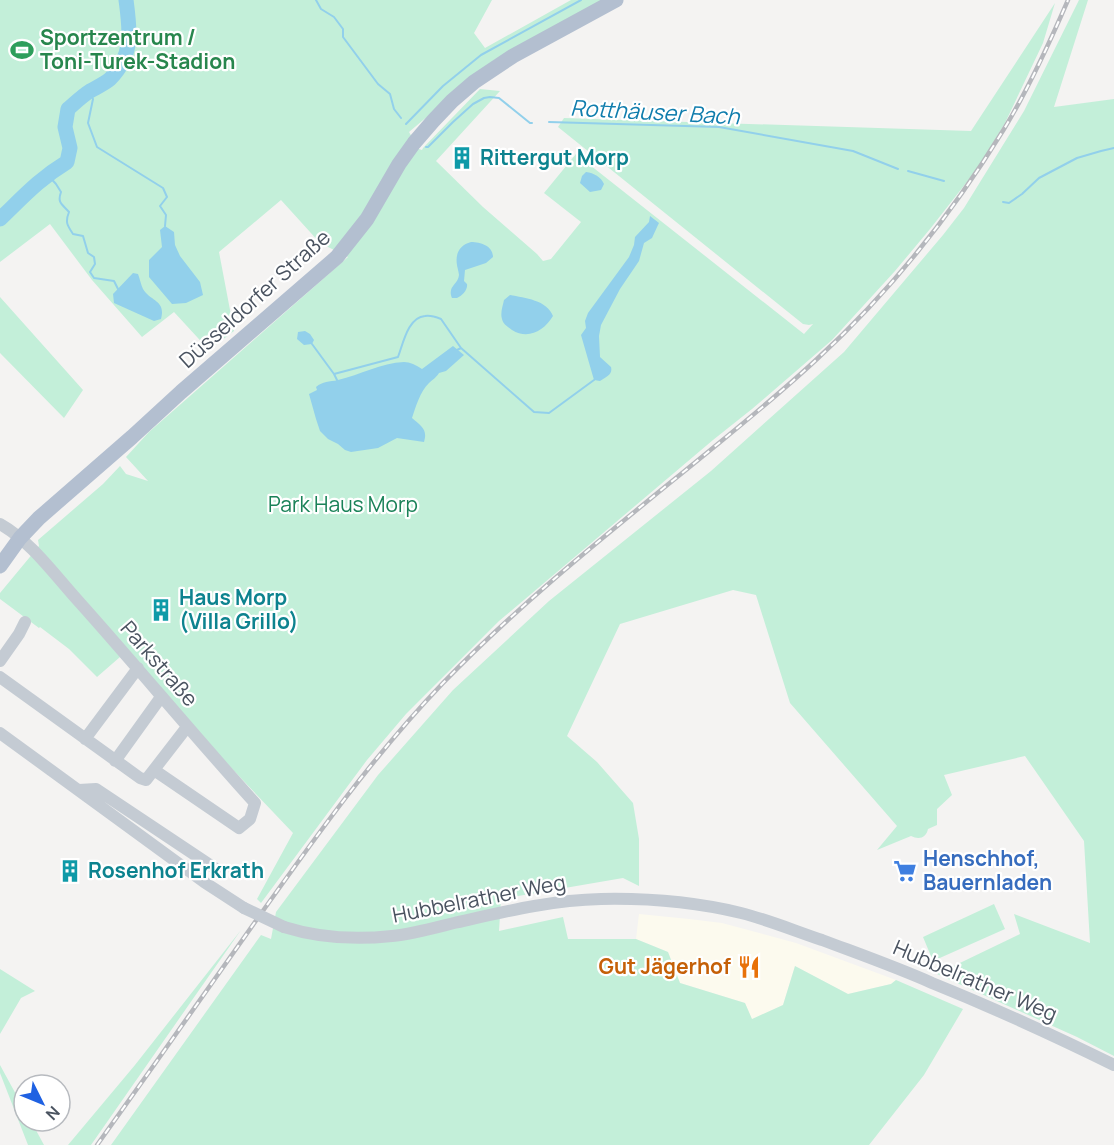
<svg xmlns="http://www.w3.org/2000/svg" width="1114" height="1145" viewBox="0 0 1114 1145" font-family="Manrope,sans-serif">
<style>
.commercial{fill:#fcfaee}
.green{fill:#c3efd9}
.water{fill:#92d0eb}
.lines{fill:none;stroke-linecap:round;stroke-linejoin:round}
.stream{stroke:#92d0eb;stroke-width:2}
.river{stroke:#92d0eb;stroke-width:15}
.minor{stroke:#c4cbd3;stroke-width:12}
.major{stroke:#b3bfd0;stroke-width:15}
.rail-casing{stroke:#b5b7bc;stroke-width:4.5}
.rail{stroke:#fff;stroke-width:2;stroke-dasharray:7;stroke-linecap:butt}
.minor-bridge{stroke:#c4cbd3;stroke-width:12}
.labels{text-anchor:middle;stroke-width:4.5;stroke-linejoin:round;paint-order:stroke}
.leisure-label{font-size:21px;font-weight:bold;fill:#27864d;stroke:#fff;text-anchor:start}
.culture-label{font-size:21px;font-weight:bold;fill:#0d838f;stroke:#fff;text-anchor:start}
.street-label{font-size:21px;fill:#4a5360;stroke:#fff}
.park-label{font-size:21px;fill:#1a8258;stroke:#fff}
.shop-label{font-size:21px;font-weight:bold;fill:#366cbe;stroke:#fff;text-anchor:start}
.food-label{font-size:21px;font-weight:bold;fill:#c56008;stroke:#fff;text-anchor:end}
.water-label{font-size:22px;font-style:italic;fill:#107dad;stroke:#fff}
</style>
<rect width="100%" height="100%" fill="#f4f3f2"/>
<path class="commercial" d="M639,914L689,919L722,923L796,943L896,980L891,984L848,994L795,966L783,1005L752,1020L745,1003L680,983L668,952L636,939Z"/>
<path class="green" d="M0,0H492L474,33L485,48L571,0H603L494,60L409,132L419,149L422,150L423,148L480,89L500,91L436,161L483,207L537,254L543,261L551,259L581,222L544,193L576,154L804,334L813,324L809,325L803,324L558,127L564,118L971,131L1055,3L1043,43L1005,123L977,169L930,229L895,271L832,340L752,409L713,440L499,621L406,714L367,760L261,903L257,899L293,833L219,755L120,657L97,677L69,649L40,627L39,628L0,599V593L39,546L38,540L103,484L120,466L126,474L148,481L126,457L149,432L348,257L320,243L281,200L219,252L234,331L209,350L174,312L142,337L92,280L50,224L0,262Z
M1079,0H1088L1054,107L1114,99V1056L1077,1037L937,974L1020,934L1014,914L1090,943L1084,841L1025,756L944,775L952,795L937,809V825L928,829C926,838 919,840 911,836L877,850L897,826L790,703L756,595L733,590L620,624L567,736L597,762L633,803L639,839V886L623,878L501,899L499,931L563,917L568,939H636L668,952L680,983L745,1003L752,1019L783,1005L795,966L848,994L891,984L896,980L963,1009L924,1075L869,1145H111L261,935L271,939L276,912L378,775L453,690L549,601L711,471L844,352L943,235L964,208L1024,111Z
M0,297L83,390L64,418L0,353Z
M994,904L1005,929L933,961L923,937Z
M241,930L91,1145H68L135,1065Z
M0,969L35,991L21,998L0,1034Z
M0,1065L24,1109V1121H31L44,1145H28L0,1073Z"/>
<path class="water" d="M586,172C594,173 601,177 604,184L601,190L590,192L580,183L582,176Z
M650,216L659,223L658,225L652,238L644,243L639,261L620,289L601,325L599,336L600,357L611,367C613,375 606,377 600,381L594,380L581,335L586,328L585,321L588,313L629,257L634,245L635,237L649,222Z
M165,226L174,232L175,245L180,256L200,282L203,295L186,303L172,304L149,277V260L162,247L160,230Z
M471,242C481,242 493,246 493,257L486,263L465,270L464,281L467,284C468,290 462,296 457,298H452C447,286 458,285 459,275C459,273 457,266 457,265C455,253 460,245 471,242Z
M133,273L138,274C140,279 141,285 143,289C151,302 166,300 161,319L154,321L114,303L113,294Z
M510,295C525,298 547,300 553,316C544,331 528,340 512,330C508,327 503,324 502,319C500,313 503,305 504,300Z
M305,331L310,334L314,340L312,344L304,345L297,339L298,332Z
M453,346L464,355L446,371L439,373C436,378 433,379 429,383C420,392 416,406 412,418C421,426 428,429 424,442L397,438L378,448L351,452L345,450L338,444L328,439L320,431L316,419L309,394L317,390L316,387C323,381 329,382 338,380C360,375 381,363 404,362C410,362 416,365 422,369Z"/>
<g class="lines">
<path class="stream" d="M316,0L321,9L334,17L343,29V37L378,84L390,94L394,109L401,118
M90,91L93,99L88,123L97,147L163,188L167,197L160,206L166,215L165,226
M549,122L719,127L853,151L898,169
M406,124L443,86L481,55L581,0
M426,147H428L453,122L473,104L484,98L490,97L499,98L530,123H532
M908,171L944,181
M47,174L56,184L61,192C57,203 62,204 69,212C65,222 67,225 73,234L83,236L88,253L94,257L95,264L90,272L94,278L114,281L118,289
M1003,202L1009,203L1022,194L1039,178L1077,158L1101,151L1114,148
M312,344L334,374L398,357C403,344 408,317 425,316C430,315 436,317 441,319L461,348
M457,350L461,348L534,412L549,413L594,380
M334,374L337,380"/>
<path class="river" d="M0,219C23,197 39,179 67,162L70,148L65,127L68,109C75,103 82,96 90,91C97,87 104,84 110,79C134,55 130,30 126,0"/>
<path class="minor" d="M0,524C32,542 56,577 81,604C140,670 196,738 255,803L250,819L239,828L154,770
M0,661L19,634L25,622
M0,677L140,778L146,780L187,727
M0,733L204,882L244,908
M85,739L138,668
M115,761L161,697
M79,790L96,789L216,869
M284,927C319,938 355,940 392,936C413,934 434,928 454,923C503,912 551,900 601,899C648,898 695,902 741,913C769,920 795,931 822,940C859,954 896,967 932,983C994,1008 1055,1036 1114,1065"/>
<path class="major" d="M0,566L20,538L39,518L132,437L181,392L337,257L367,219L399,164L414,143L433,121L452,101L474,82L513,56L616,0"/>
<g class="rail-casing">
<path id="rail" d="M97,1145C150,1071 203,996 255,922C314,839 373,756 443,683C528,595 625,520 719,443C752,416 786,388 817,359C890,292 952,214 1004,129C1029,88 1049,44 1068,0"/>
</g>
<use href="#rail" class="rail"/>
<path class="minor-bridge" d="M244,908L284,927"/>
</g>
<defs>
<g id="stadium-bare" transform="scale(1.8)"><path d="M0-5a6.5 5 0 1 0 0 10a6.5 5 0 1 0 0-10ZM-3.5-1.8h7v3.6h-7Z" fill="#2e9e5b" stroke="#fff" stroke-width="2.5" paint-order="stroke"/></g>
<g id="building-bare" transform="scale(1.8)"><path d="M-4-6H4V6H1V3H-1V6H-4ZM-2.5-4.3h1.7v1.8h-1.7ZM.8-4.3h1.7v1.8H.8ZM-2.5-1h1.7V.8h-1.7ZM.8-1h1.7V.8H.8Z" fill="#0f9aa8" stroke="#fff" stroke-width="2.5" paint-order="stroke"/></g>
<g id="supermarket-bare" transform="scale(1.8)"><path d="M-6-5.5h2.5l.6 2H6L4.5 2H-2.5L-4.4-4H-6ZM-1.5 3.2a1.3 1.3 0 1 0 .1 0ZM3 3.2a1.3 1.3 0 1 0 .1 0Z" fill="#3f7fe0" stroke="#fff" stroke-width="2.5" paint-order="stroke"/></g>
<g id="restaurant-bare" transform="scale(1.8)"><path d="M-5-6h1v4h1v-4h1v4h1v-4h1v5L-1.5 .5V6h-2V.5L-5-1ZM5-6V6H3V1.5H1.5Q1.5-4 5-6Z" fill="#e8710a" stroke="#fff" stroke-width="2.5" paint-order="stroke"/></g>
</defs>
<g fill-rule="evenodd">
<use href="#stadium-bare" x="22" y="50"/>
<use href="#building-bare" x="462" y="158"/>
<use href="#building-bare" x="161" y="610"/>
<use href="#building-bare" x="70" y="871"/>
<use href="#supermarket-bare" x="905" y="871"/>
<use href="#restaurant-bare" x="749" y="967"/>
</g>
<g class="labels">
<g class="leisure-label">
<text x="40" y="45">Sportzentrum /<tspan x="40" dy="24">Toni-Turek-Stadion</tspan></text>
</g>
<g class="culture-label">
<text x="480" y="165">Rittergut Morp</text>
<text x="179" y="605">Haus Morp<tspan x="179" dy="24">(Villa Grillo)</tspan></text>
<text x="88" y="878">Rosenhof Erkrath</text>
</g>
<g class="street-label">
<text transform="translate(255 299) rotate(-42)" y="7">Düsseldorfer Straße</text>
<text transform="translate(159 664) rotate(49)" y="7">Parkstraße</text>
<text transform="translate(479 899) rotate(-11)" y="7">Hubbelrather Weg</text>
<text transform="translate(975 981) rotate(23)" y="7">Hubbelrather Weg</text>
</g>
<g class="park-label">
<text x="343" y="512">Park Haus Morp</text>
</g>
<g class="shop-label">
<text x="923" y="866">Henschhof,<tspan x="923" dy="24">Bauernladen</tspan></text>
</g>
<g class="food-label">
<text x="731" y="974">Gut Jägerhof</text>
</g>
<g class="water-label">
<text transform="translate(655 112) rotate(3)" y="8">Rotthäuser Bach</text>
</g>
</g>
<g transform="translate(42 1103) rotate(133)"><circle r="28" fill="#ffffff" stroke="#b7babf" stroke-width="1.5"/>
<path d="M0-4.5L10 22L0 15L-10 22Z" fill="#1f61e2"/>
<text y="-9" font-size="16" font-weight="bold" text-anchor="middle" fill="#4a5360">N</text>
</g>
</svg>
